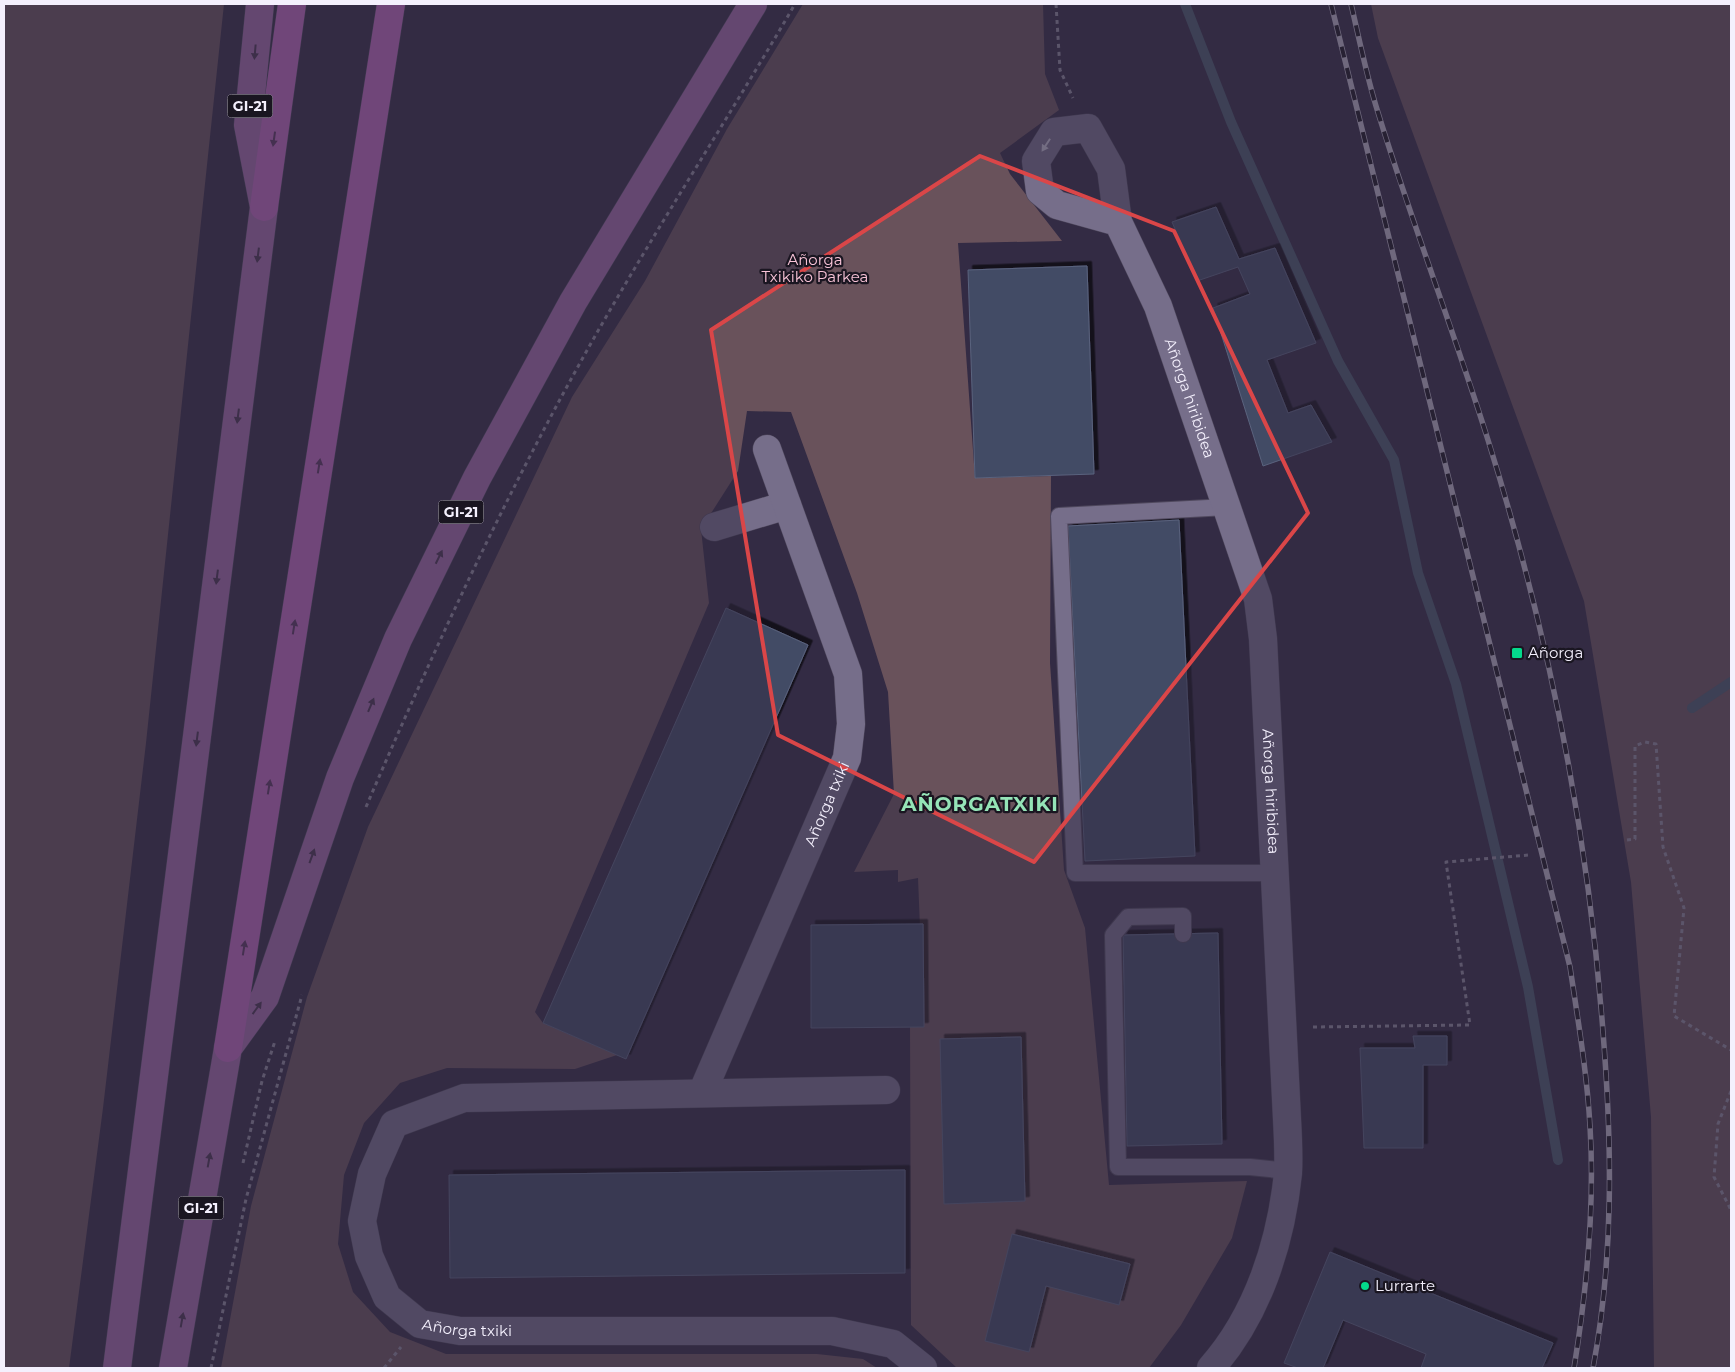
<svg xmlns="http://www.w3.org/2000/svg" width="1735" height="1372" viewBox="0 0 1735 1372" font-family="Montserrat,sans-serif">
<style>
.green{fill:#69525b}
.lines{fill:none;stroke-linecap:round;stroke-linejoin:round}
.stream{stroke:#49596b;stroke-width:10}
.building{fill:#434b65;stroke:#5a637e;filter:url(#shadow)}
.service-casing{stroke:#4f485d;stroke-width:18}
.minor-casing{stroke:#4f485d;stroke-width:29}
.primary-casing{stroke:#4f485d;stroke-width:29}
.motorway-casing{stroke:#4f485d;stroke-width:29}
.path{stroke:#8d879a;stroke-width:3;stroke-dasharray:4 4;stroke-linecap:butt}
.service{stroke:#766e8a;stroke-width:16}
.minor{stroke:#766e8a;stroke-width:28}
.primary{stroke:#9f69a7;stroke-width:28}
.motorway{stroke:#ba66bb;stroke-width:28}
.rail-casing{stroke:#b8b2c3;stroke-width:5.5}
.rail{stroke:#1a1621;stroke-width:4;stroke-dasharray:11;stroke-linecap:butt}
.oneway{fill:#493350}
.oneway2{fill:#5a365f}
.oneway3{fill:#c2bccf}
.marked{fill:none;stroke:#da4648;stroke-width:4;stroke-linejoin:round}
.poi-dot{fill:#04d98b;stroke:#1a1621;stroke-width:2}
.labels{text-anchor:middle;stroke-width:4.5;stroke-linejoin:round;paint-order:stroke}
.shield{fill:#1a1621;stroke:#b3afbb;stroke-width:1}
.shield-label{font-size:14px;font-weight:bold;fill:#f4f0fd}
.park-label{font-size:15px;fill:#f9c4d8;stroke:#1a1621}
.street-label{font-size:15px;fill:#f4f0fd;stroke:#1a1621}
.poi-label{font-size:15px;fill:#f4f0fd;stroke:#1a1621;text-anchor:start}
.district-label{font-size:20px;font-weight:bold;letter-spacing:1px;fill:#95e4b7;stroke:#1a1621}
</style>
<defs>
<filter id="shadow"><feDropShadow dx="4.5" dy="-4.5" stdDeviation="0" flood-color="#0009"/></filter>
</defs>
<rect width="100%" height="100%" fill="#332b44"/>
<path class="green" d="M4,4H224L146,743L103,1108L69,1368H4Z
M803,4H1043L1045,74L1059,110L1000,153L1010,174L1062,241L958,243L975,478L1051,476L1050,663L1064,870L1085,928L1109,1185L1247,1181L1232,1238L1181,1325L1149,1368H957L911,1325L910,1027H924L918,878L898,882V870L854,872L894,794L888,692L857,593L791,412L747,411L738,471L701,529L709,603L535,1012L543,1023L617,1055L575,1069L447,1068L400,1083L364,1123L344,1175L338,1244L353,1292L390,1332L446,1354H817L863,1359L877,1368H221L251,1206L307,997L368,827L572,397L645,281L727,129Z
M1371,4H1731V1368H1654L1651,1117L1631,882L1584,601L1378,38Z"/>
<g class="lines">
<path class="stream" d="M1185,4L1231,122L1338,361L1394,460L1418,573L1456,684L1528,987L1558,1160
M1692,708L1731,682"/>
</g>
<path class="building" d="M1216,207L1239,259L1275,248L1316,343L1267,360L1288,413L1311,405L1332,442L1263,466L1213,308L1250,294L1238,267L1197,281L1172,222Z
M1087,266L1094,474L975,478L968,270Z
M1179,520L1195,856L1085,861L1068,526Z
M726,608L808,645L626,1059L543,1023Z
M923,924L924,1027L811,1028V925Z
M1218,933L1222,1144L1127,1146L1123,935Z
M1413,1036H1447V1065H1423V1148H1364L1360,1048H1415Z
M1021,1037L1025,1201L944,1204L940,1039Z
M905,1170V1273L450,1278L449,1175Z
M1012,1234L1130,1264L1119,1305L1046,1286L1029,1352L985,1341Z
M1330,1252L1553,1343L1542,1368H1421L1426,1354L1343,1320L1323,1368H1298L1284,1363Z"/>
<g class="lines">
<g class="service-casing">
<path id="service" d="M1227,507L1059,516L1075,873H1274
M1183,934V916L1128,917L1113,935L1118,1167H1250L1288,1171"/>
</g>
<g class="minor-casing">
<g id="minor">
<path id="s1" d="M1118,222L1057,205L1040,191L1036,161L1054,132L1088,128L1111,169L1118,222L1158,306L1258,599L1263,639L1287,1119C1288,1137 1289,1155 1288,1173C1281,1242 1258,1315 1211,1368"/>
<path d="M714,527L787,505"/>
<path id="s2" d="M886,1090L464,1098L394,1124L372,1174L362,1221L369,1256L387,1297L420,1324L460,1331H832L893,1344L923,1368"/>
<path id="s3" d="M702,1093L847,758L851,724L848,674L767,449"/>
</g>
</g>
<g class="primary-casing">
<path id="primary" d="M117,1368L264,207L248,125L260,4
M173,1368L228,1048L265,997L340,778L398,639L477,478L573,302L753,4"/>
</g>
<g class="motorway-casing">
<path id="motorway" d="M264,207L292,4
M228,1048L391,4"/>
</g>
<path class="path" d="M1056,4L1060,70L1073,98
M366,807C433,651 506,494 590,345C655,230 728,119 795,4
M1627,840L1635,839V746L1645,742L1656,744L1663,847L1684,908L1674,1016L1731,1050
M1313,1027L1470,1025L1446,862L1529,855
M1731,1091L1718,1124L1714,1177L1731,1210
M243,1163L262,1081L275,1041
M211,1368L246,1199L302,995
M384,1368L401,1347"/>
<use href="#service" class="service"/>
<use href="#minor" class="minor"/>
<use href="#primary" class="primary"/>
<use href="#motorway" class="motorway"/>
<g class="rail-casing">
<path id="rail" d="M1331,4L1570,967C1578,1020 1587,1073 1590,1126C1595,1207 1587,1288 1574,1368
M1351,4C1359,38 1366,73 1376,106C1410,218 1453,328 1488,440C1548,632 1588,831 1603,1032C1612,1144 1614,1257 1593,1368"/>
</g>
<use href="#rail" class="rail"/>
</g>
<defs><path id="oneway-solid" d="M-6-.8H1V-3.2L6.5 0L1 3.2V.8H-6Z" transform="scale(1.25)"/></defs>
<g class="oneway">
<use href="#oneway-solid" transform="translate(255 52) rotate(95)"/>
<use href="#oneway-solid" transform="translate(258 255) rotate(97)"/>
<use href="#oneway-solid" transform="translate(238 416) rotate(97)"/>
<use href="#oneway-solid" transform="translate(439 557) rotate(-64)"/>
<use href="#oneway-solid" transform="translate(217 577) rotate(97)"/>
<use href="#oneway-solid" transform="translate(371 705) rotate(-67)"/>
<use href="#oneway-solid" transform="translate(197 739) rotate(97)"/>
<use href="#oneway-solid" transform="translate(312 856) rotate(-70)"/>
<use href="#oneway-solid" transform="translate(257 1008) rotate(-54)"/>
<use href="#oneway-solid" transform="translate(209 1160) rotate(-80)"/>
<use href="#oneway-solid" transform="translate(182 1320) rotate(-80)"/>
</g>
<g class="oneway2">
<use href="#oneway-solid" transform="translate(274 139) rotate(98)"/>
<use href="#oneway-solid" transform="translate(319 466) rotate(-81)"/>
<use href="#oneway-solid" transform="translate(294 627) rotate(-81)"/>
<use href="#oneway-solid" transform="translate(269 787) rotate(-81)"/>
<use href="#oneway-solid" transform="translate(244 948) rotate(-81)"/>
</g>
<use class="oneway3" href="#oneway-solid" transform="translate(1046 145) rotate(123)"/>
<path d="M0 0H1735V1372H0ZM980,156L1174,231L1308,513L1034,862L778,735L711,330Z" fill="#332b44" fill-opacity=".55" fill-rule="evenodd"/>
<path class="marked" d="M980,156L1174,231L1308,513L1034,862L778,735L711,330Z"/>
<g class="poi-dot">
<rect x="1511" y="647" width="12" height="12" rx="2.5"/>
<circle cx="1365" cy="1286" r="5"/>
</g>
<g class="labels">
<g class="shield">
<rect x="227.5" y="94.5" width="45" height="23" rx="4"/>
<rect x="438.5" y="500.5" width="45" height="23" rx="4"/>
<rect x="178.5" y="1196.5" width="45" height="23" rx="4"/>
</g>
<g class="shield-label">
<text x="250" y="111">GI-21</text>
<text x="461" y="517">GI-21</text>
<text x="201" y="1213">GI-21</text>
</g>
<g class="park-label">
<text x="815" y="265">Añorga<tspan x="815" dy="17">Txikiko Parkea</tspan></text>
</g>
<g class="street-label">
<text dy="5" stroke="none"><textPath href="#s1" startOffset="475">Añorga hiribidea</textPath></text>
<text dy="5" stroke="none"><textPath href="#s1" startOffset="880">Añorga hiribidea</textPath></text>
<text dy="5" stroke="none"><textPath href="#s3" startOffset="315">Añorga txiki</textPath></text>
<text dy="5" stroke="none"><textPath href="#s2" startOffset="770">Añorga txiki</textPath></text>
</g>
<g class="poi-label">
<text x="1528" y="658">Añorga</text>
<text x="1375" y="1291">Lurrarte</text>
</g>
<g class="district-label">
<text x="980" y="811">AÑORGATXIKI</text>
</g>
</g>
<rect width="1735" height="1372" fill="none" stroke="#f4f0fd" stroke-width="10"/>
</svg>
